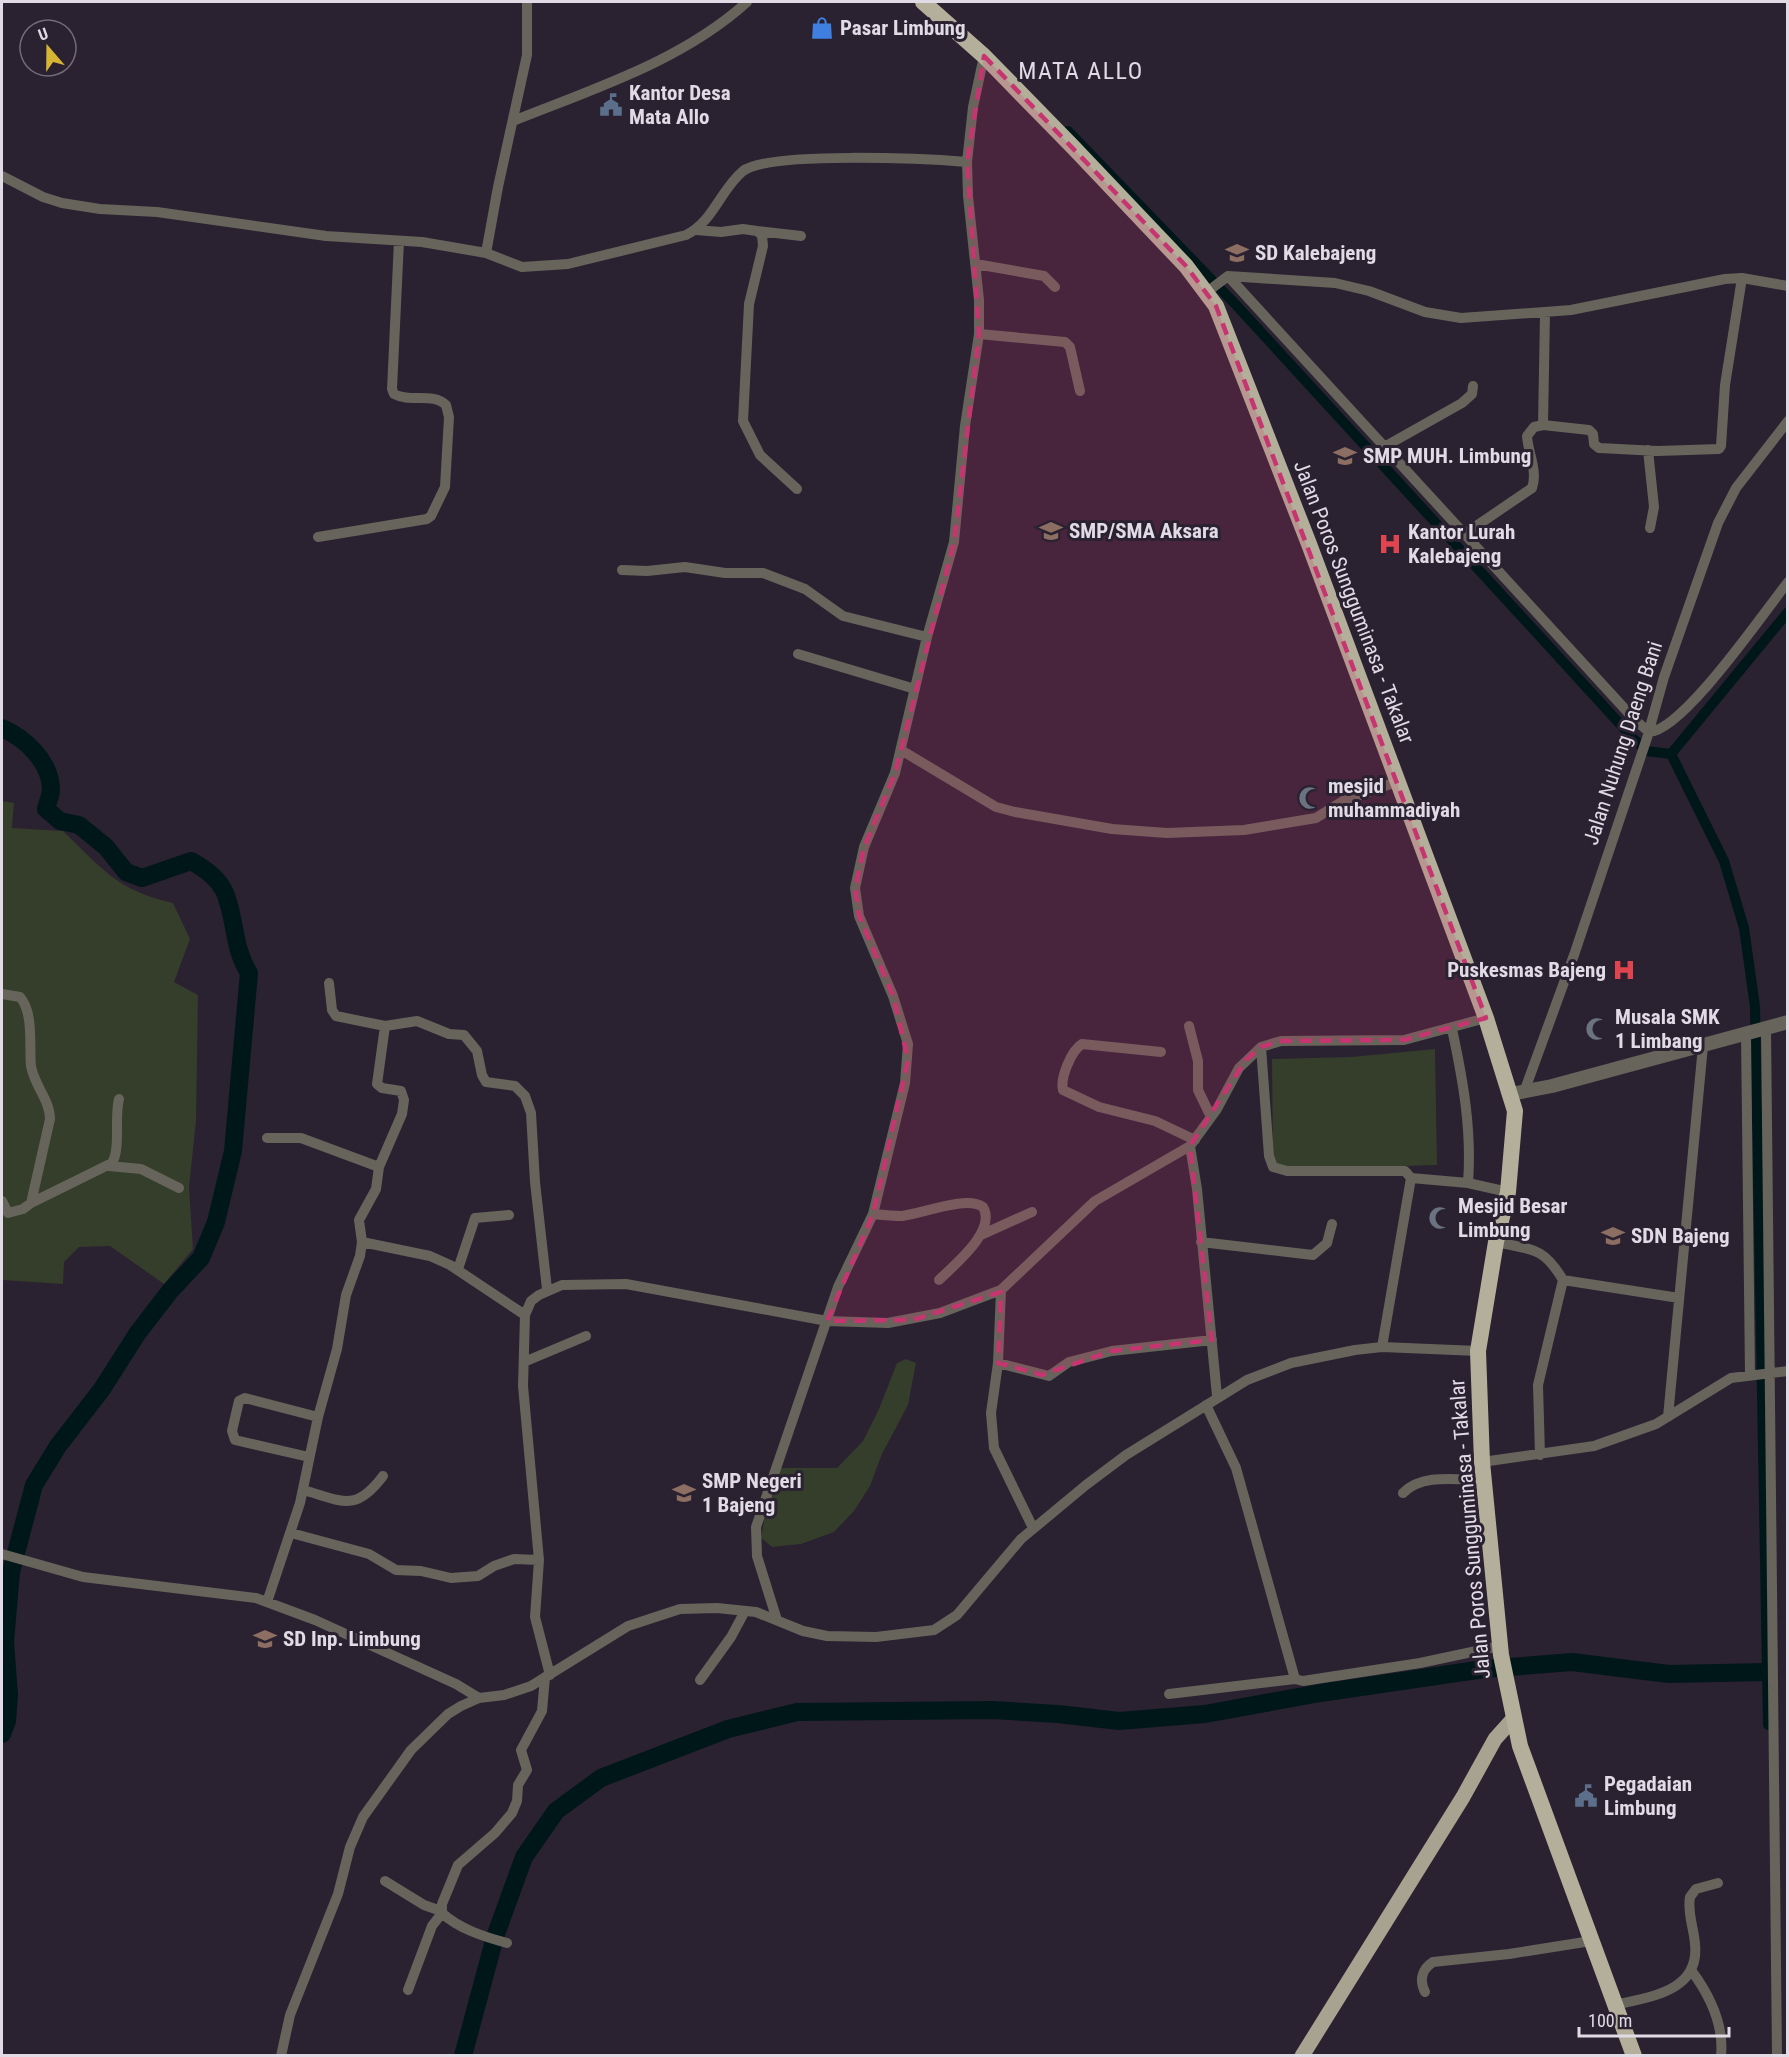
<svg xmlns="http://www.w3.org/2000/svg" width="1789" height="2057" viewBox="0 0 1789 2057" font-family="'Roboto Condensed',sans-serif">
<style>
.green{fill:#353d2b}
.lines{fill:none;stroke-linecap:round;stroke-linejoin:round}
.canal{stroke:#00171a;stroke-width:10}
.river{stroke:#00171a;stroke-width:18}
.minor{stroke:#66645b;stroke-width:10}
.tertiary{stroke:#66645b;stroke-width:14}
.primary{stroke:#a7a390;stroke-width:15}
.trunk{stroke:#b4af9a;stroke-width:16}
.marked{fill:#c73570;fill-opacity:0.2;stroke:#c73570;stroke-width:4.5;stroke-dasharray:12 8;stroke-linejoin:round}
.labels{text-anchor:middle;stroke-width:6;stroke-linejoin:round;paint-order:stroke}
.poi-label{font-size:21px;font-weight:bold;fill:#e1dbe6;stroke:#2a2131;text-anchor:start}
.street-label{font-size:21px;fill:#e1dbe6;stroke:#2a2131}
.quarter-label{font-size:24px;letter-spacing:1.5px;fill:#e1dbe6;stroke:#2a2131}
</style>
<rect width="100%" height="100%" fill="#2a2131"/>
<path class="green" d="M2,801L14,803L12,828L63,831C103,869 116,890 173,903L190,939L174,982L198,995L196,1121L189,1187L193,1249L164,1284L110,1246L79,1247L64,1262L63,1284L2,1280Z
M1435,1049L1437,1165L1273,1170L1272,1059L1351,1057Z
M906,1359L916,1363L908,1405L882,1454L870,1486L854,1511L834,1532L801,1544L772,1547L761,1538L769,1493L778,1468H837L863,1441L879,1409L897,1363Z"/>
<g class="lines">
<path class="canal" d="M1068,131L1237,306L1631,736L1646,751L1671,754
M1671,754L1724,861L1744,928L1755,1007L1768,1725
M1671,754L1788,612"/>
<path class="river" d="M2,728C25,738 51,762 51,790C51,796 47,803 46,809L60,821L79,825L106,847L126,872L142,878L191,861C204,868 219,879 225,893C236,920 233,948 249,973L233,1151L216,1222L201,1258L170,1291L137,1334L102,1389L58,1446L34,1485L11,1572L5,1642L9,1695L7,1721L2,1734
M463,2056L495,1937L524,1857L556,1811L601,1778L728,1729L797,1712L992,1710L1058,1714L1119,1721L1205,1714L1320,1693L1484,1669L1572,1662L1669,1674L1767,1672"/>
<path class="minor" d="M513,121C593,89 682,61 747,2
M2,176L43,197L62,203L100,209L157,212L326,236L422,242L486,253L522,267L568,264L686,235C714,221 720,190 743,171C769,151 930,159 967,162
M696,230L721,232L743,229L757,231L762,235L763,246L749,304L743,421L760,455L797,489
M757,231L801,236
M486,253L498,187L527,55V2
M976,264L1044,276L1055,287
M1228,276L1635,720L1649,732C1683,731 1764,612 1788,582
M1207,292L1228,276L1335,283L1369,291L1425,312L1461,318L1571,310L1725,279L1742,278L1788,286
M979,334L1065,342L1070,347L1080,391
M1543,425L1589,430L1593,434L1594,444L1599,448L1658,451L1719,449L1721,446L1725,385L1742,278
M1384,447L1462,403L1472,394L1473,386
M1648,450L1654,507L1650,528
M1466,533L1532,488C1538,471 1528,453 1527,436L1534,427L1543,425L1545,313
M318,537L427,519L431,516L445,487L449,417L446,405C433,392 410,403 394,394L392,389L399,241
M622,570L647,571L685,567L725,573H763L805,589L843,616L927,637
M798,654L915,689
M901,750L996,807L1015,812L1112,829L1167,833L1244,830L1316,818L1343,801L1396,782
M2,994L20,997C34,1013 29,1046 31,1066C34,1085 50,1100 50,1119L31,1203L23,1209L8,1213L2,1201
M385,1026L417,1021L449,1034L464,1035L477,1051L482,1075L486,1082L515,1086L525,1096L531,1113L535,1182L547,1289
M1189,1026L1198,1061V1090L1211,1117
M1766,1028L1777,2056
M1452,1029C1463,1080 1472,1130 1468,1183
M1746,1035L1750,1375
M1261,1047L1269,1156L1273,1167L1287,1171H1405L1411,1178L1382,1347
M1161,1052L1082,1044C1071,1051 1060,1078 1063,1090L1099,1107L1155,1121L1195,1140
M1524,1092L1574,955L1647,738L1664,677L1718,523L1736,488L1788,421
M267,1138H301L379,1167
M1190,1146L1197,1189L1217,1396
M109,1166L141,1169L179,1188
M1411,1178L1468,1183L1508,1192
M31,1203L112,1163C121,1148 114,1118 119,1099
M873,1214C883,1215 893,1216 902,1216C922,1214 966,1195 983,1207C997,1231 954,1265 939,1280
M981,1235L1032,1212
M362,1242L430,1256L450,1265L525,1315
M1201,1242L1313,1255L1327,1243L1332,1224
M1496,1242C1532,1250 1543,1246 1563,1280L1679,1298
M458,1269L475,1218L509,1215
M1001,1290L998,1363L991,1413L994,1448L1033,1528
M524,1362L586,1336
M998,1363L1049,1376L1069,1362L1112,1351L1212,1340
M1206,1405L1236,1468L1295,1679L1303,1681L1420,1663L1500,1646
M1668,1417L1703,1046
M1540,1455L1538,1385L1563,1280
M309,1457L235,1440L232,1431L239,1401L245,1398L318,1417
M1482,1462L1594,1446L1656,1424L1731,1378L1788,1371
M303,1490C343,1501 355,1513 383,1476
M1403,1493C1422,1473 1458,1480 1484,1480
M291,1533L369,1554L396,1570L421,1571L451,1578L478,1576L494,1566L514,1559L539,1560
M2,1554L83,1577L256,1598L315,1620L456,1684L479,1698
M267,1602L300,1503L318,1417L337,1349L346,1295L360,1256L362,1242L359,1220L376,1189L379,1167L402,1114L404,1100L401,1091L382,1088L377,1084L385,1026L336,1016L332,1010L329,983
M777,1620L757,1556L756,1527L838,1287L873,1214L905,1083L908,1044L893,996L859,916L855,888L864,847L895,773L927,637L954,542L965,426L979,334V300L968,196L967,162L973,107L984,56
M550,1675L535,1617L539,1560L523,1386L525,1315L531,1301L539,1295L562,1285L626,1284L827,1321L888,1323L940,1313L1001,1290L1095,1201L1190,1146L1217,1109L1239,1068L1261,1047L1281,1041L1404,1040L1486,1018
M700,1680L731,1637L745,1611
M1169,1694L1295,1679
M385,1881L424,1905L441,1911
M507,1943C485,1937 459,1929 442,1913V1904L458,1865L495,1833L512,1813L517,1801L518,1785L527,1770L521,1750L542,1711L545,1677
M1691,1970C1709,1994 1724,2025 1721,2056
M408,1990L432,1926L442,1913
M1425,1992C1419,1980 1422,1969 1433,1962L1509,1954L1591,1941
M1614,2005C1649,1997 1700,1992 1695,1944C1694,1929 1687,1912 1690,1897L1696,1889L1718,1883
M281,2056L290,2015L338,1894L350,1847L363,1817L411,1750L448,1714L461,1706L479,1698L504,1695L531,1686L628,1626L680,1609L717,1608L756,1612L803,1631L827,1636L876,1637L934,1630L957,1615L1021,1539L1086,1485L1126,1455L1247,1380L1291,1363L1355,1350L1382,1347L1478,1351"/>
<path class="tertiary" d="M1511,1094L1552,1086L1788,1022"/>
<path class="primary" d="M1302,2056L1463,1797L1495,1739L1513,1719"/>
<path class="trunk" d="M923,2L984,56L1073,147L1186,266L1216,306L1309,544L1486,1018L1515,1111L1508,1192L1496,1242L1478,1351L1482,1462L1501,1655L1520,1746L1634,2056"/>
</g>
<path class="marked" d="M984,56L1186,266L1216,306L1486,1018L1404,1040L1281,1041L1261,1047L1246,1060L1190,1146L1212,1340L1112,1351L1042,1375L998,1363L1001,1292L913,1320L827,1321L873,1214L908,1060L893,996L859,916L855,888L864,847L895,773L954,542L979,334L967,162Z"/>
<defs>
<g id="shop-bare" transform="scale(1.8)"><path d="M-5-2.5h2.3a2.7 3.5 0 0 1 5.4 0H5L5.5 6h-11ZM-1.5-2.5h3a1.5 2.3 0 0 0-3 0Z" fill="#3f7fe0" stroke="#2a2131" stroke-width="2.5" paint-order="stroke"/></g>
<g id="civic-bare" transform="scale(1.8)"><path d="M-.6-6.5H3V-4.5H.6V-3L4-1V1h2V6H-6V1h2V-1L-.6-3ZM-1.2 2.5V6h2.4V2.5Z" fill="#5c6f8a" stroke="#2a2131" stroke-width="2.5" paint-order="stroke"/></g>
<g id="school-bare" transform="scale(1.8)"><path d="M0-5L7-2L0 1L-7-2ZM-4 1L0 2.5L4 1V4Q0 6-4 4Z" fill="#8d6e63" stroke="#2a2131" stroke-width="2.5" paint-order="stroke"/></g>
<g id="hospital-bare" transform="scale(1.8)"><path d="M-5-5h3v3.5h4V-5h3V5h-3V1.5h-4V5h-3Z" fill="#e0444e" stroke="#2a2131" stroke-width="2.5" paint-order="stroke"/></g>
<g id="mosque-bare" transform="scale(1.8)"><path d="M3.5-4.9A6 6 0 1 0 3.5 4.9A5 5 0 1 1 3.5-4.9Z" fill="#6b7280" stroke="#2a2131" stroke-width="2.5" paint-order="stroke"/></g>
</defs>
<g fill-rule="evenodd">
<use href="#shop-bare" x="822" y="28"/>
<use href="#civic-bare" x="611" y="105"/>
<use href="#school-bare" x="1237" y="253"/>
<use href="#school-bare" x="1345" y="456"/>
<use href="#school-bare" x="1051" y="531"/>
<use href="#hospital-bare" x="1390" y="544"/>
<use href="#mosque-bare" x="1310" y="798"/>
<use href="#hospital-bare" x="1624" y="970"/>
<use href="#mosque-bare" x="1597" y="1029"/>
<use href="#mosque-bare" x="1440" y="1218"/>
<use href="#school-bare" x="1613" y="1236"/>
<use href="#school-bare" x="684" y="1493"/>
<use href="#school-bare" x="265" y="1639"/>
<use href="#civic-bare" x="1586" y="1796"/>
</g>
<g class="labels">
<g class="poi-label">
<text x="840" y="35">Pasar Limbung</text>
<text x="629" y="100">Kantor Desa<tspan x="629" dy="24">Mata Allo</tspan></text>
<text x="1255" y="260">SD Kalebajeng</text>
<text x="1363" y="463">SMP MUH. Limbung</text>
<text x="1069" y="538">SMP/SMA Aksara</text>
<text x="1408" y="539">Kantor Lurah<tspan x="1408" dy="24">Kalebajeng</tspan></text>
<text x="1328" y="793">mesjid<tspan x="1328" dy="24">muhammadiyah</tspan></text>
<text x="1606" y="977" text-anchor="end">Puskesmas Bajeng</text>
<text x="1615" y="1024">Musala SMK<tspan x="1615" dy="24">1 Limbang</tspan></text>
<text x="1458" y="1213">Mesjid Besar<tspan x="1458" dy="24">Limbung</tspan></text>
<text x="1631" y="1243">SDN Bajeng</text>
<text x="702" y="1488">SMP Negeri<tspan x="702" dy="24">1 Bajeng</tspan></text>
<text x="283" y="1646">SD Inp. Limbung</text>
<text x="1604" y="1791">Pegadaian<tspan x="1604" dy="24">Limbung</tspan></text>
</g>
<g class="street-label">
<text transform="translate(1354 602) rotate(69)" y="7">Jalan Poros Sungguminasa - Takalar</text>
<text transform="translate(1623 743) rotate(-72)" y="7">Jalan Nuhung Daeng Bani</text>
<text transform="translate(1470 1529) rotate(-95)" y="7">Jalan Poros Sungguminasa - Takalar</text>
</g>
<g class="quarter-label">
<text x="1081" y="79">MATA ALLO</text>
</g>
</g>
<rect width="1789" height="2057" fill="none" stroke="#e1dbe6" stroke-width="6"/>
<g transform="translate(48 48) rotate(340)"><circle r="28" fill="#2a2131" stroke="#736b79" stroke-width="1.5"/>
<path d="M0-4.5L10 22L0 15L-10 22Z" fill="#d6b534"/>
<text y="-9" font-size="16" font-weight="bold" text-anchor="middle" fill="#e1dbe6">U</text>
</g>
<path d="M1579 2027v9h150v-9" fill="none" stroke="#e1dbe6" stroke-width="3"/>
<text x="1588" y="2027" font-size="18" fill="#e1dbe6" stroke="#2a2131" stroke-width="4.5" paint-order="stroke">100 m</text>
</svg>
